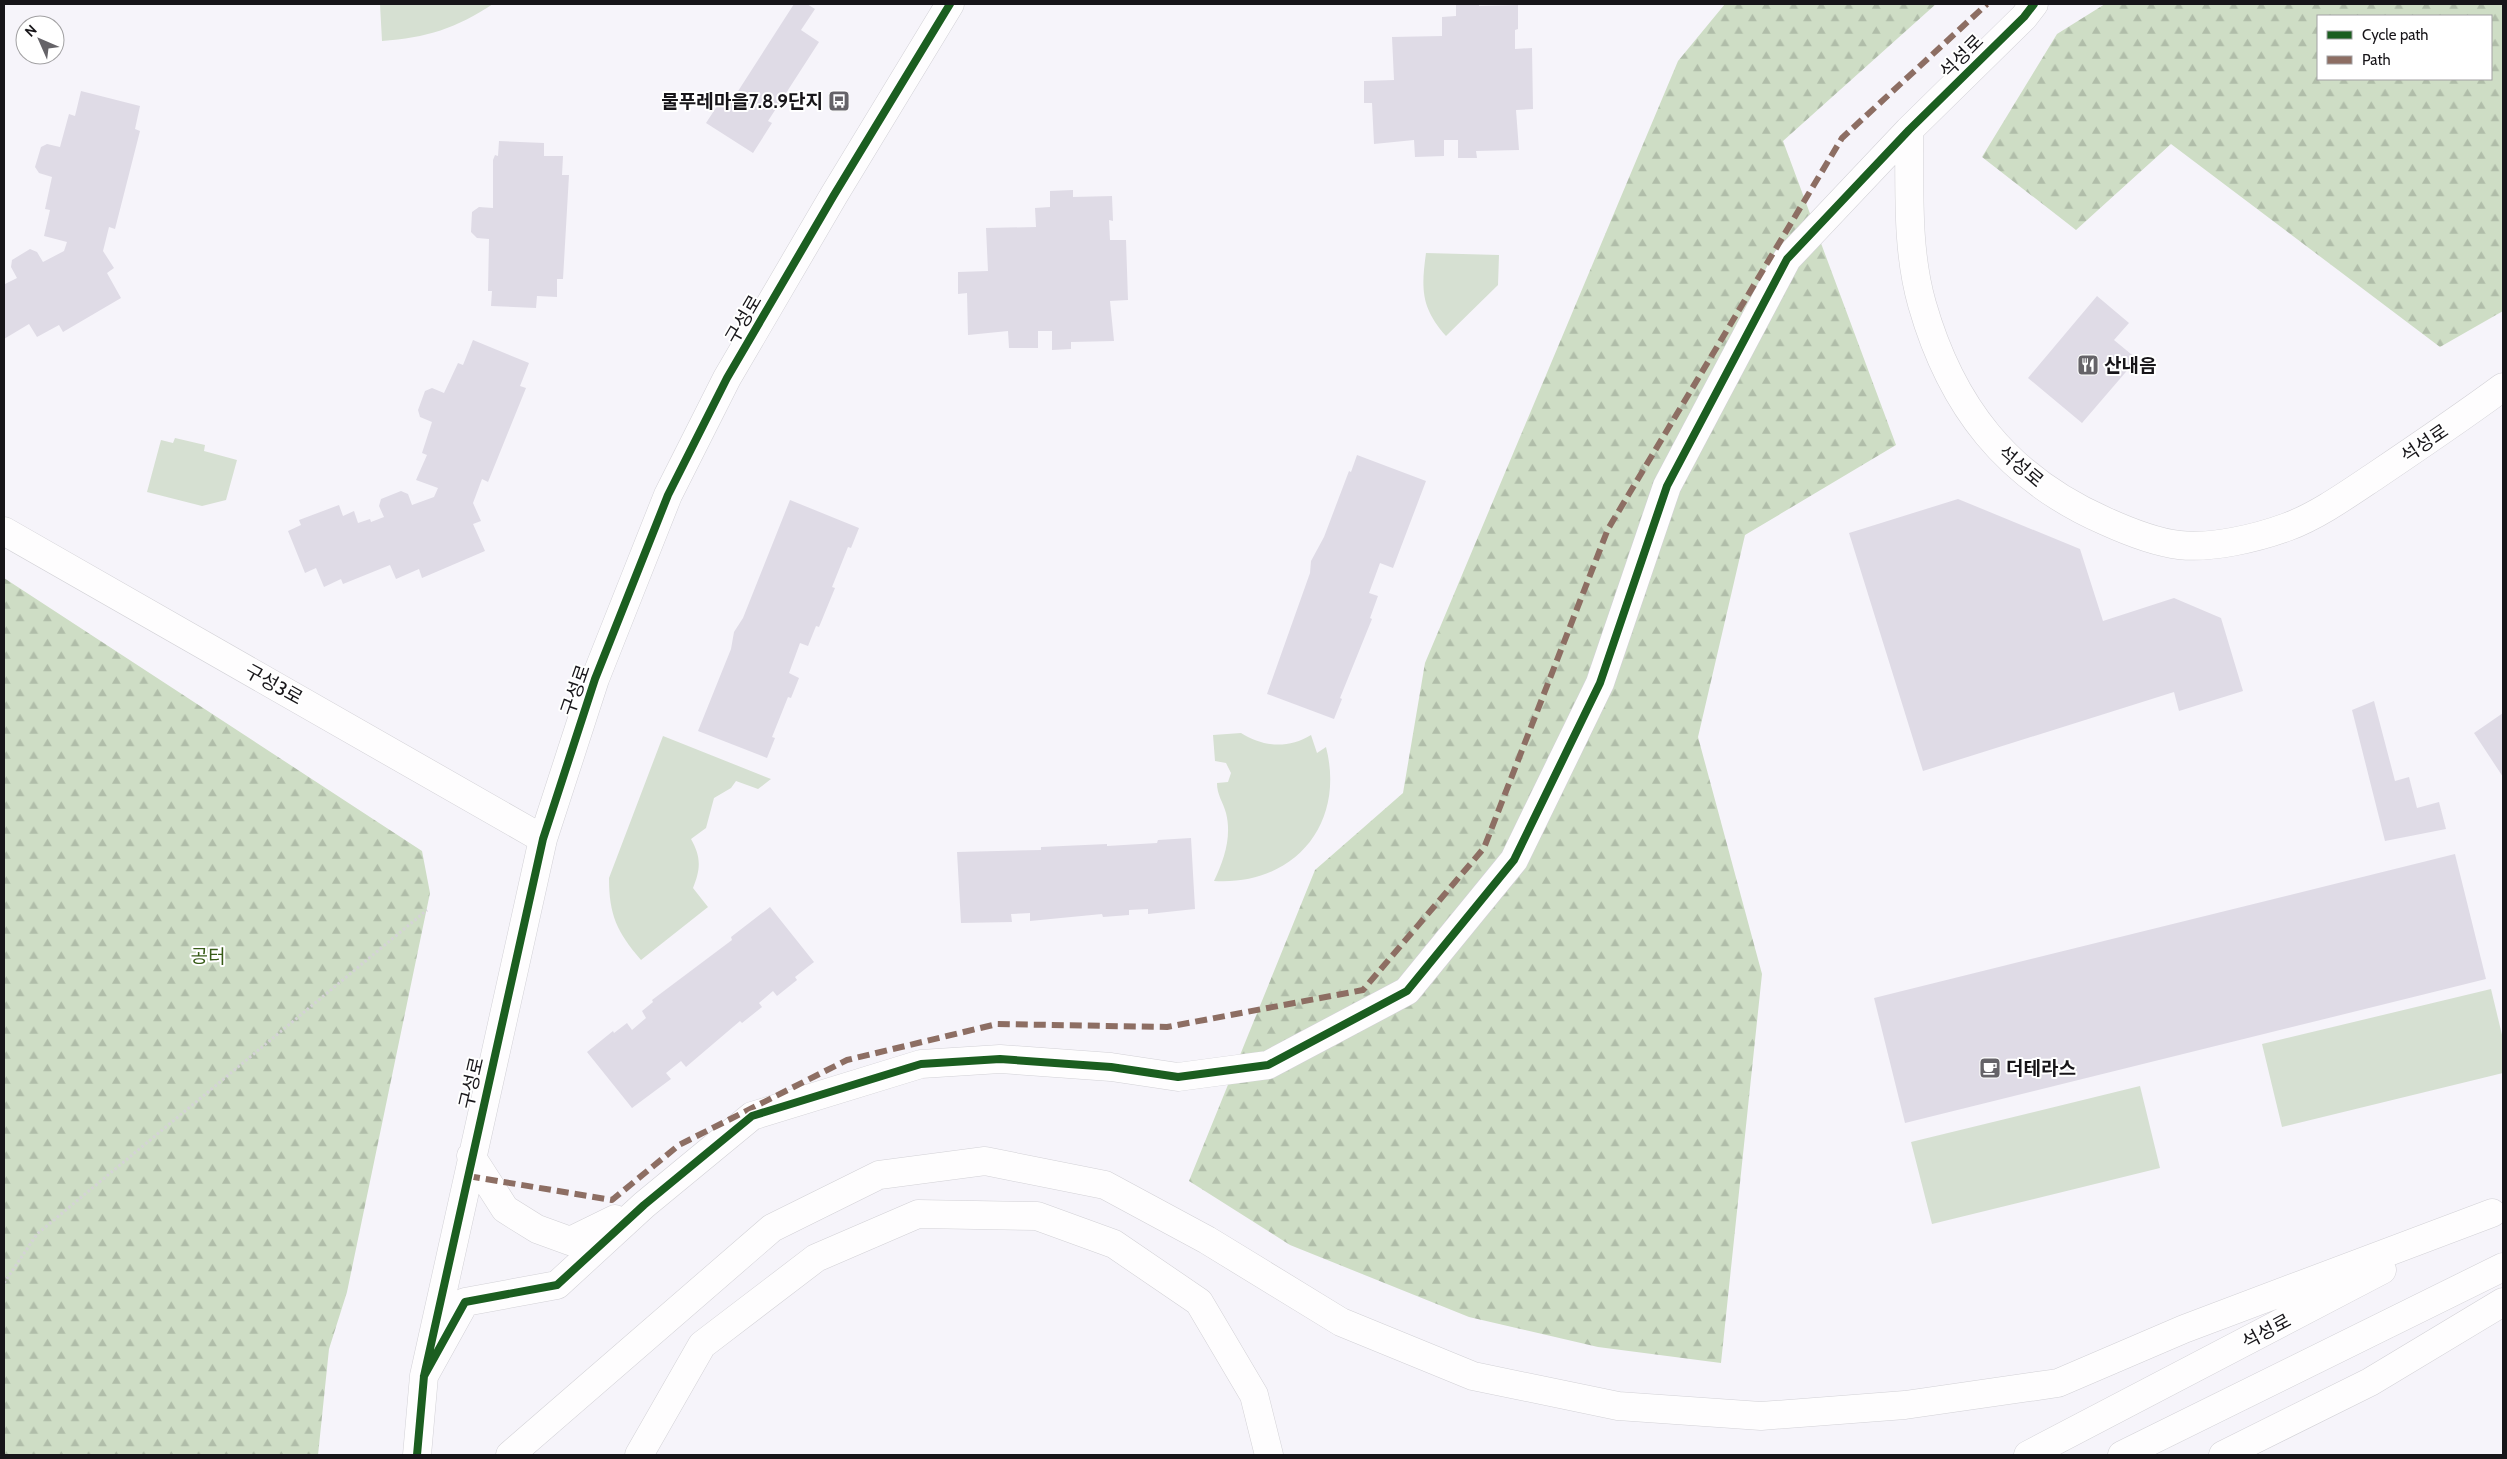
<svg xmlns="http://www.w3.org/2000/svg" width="2507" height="1459" viewBox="0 0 2507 1459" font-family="Cabin,'Noto Sans KR',sans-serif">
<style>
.forest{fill:url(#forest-firs);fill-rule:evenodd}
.park{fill:#d6e0d2}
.building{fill:#dfdbe6}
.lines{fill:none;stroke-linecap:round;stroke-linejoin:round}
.minor-casing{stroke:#d2d1d6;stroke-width:29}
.major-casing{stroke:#d2d1d6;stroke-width:29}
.highway-casing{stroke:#d2d1d6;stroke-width:29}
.path{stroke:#d4d3d6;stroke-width:3;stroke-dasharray:2.5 2.5;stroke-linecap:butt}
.minor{stroke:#fefdfe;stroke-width:28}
.major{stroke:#fefdfe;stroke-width:28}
.highway{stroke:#fefdfe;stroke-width:28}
.quiet{stroke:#8d6e63;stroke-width:6;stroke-dasharray:12 6;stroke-linecap:butt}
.cycleway-casing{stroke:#fff;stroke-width:11}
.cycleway{stroke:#1b5e20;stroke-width:8}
.labels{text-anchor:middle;stroke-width:4;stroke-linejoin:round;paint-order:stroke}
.street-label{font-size:19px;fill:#171519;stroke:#fff}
.poi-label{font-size:19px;font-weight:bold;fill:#171519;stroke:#fff;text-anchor:start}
.park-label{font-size:19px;fill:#385c18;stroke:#fff}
</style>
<defs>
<pattern id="forest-firs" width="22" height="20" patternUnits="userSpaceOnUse" patternTransform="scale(1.25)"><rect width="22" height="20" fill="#ceddc5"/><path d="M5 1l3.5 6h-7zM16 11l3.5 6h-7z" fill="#b0bda9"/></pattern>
</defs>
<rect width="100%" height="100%" fill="#f6f4fa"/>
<path class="forest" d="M1725,4H1936L1783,141L1896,445L1745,535L1698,737L1762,974L1721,1363L1598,1347L1469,1317L1290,1245L1189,1181L1315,870L1403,793L1425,663L1678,61Z
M2105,4H2503V311L2440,347L2171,144L2076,230L1982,157L2057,34ZM2318,16H2491V79H2318Z
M4,578L422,851L430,893L347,1292L329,1349L318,1455H4Z"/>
<path class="park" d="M380,4H493C457,28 426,38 382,41Z
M1426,253L1499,255L1498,285L1446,336C1421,308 1421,289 1426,253Z
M175,438L205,445L204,451L237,460L226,500L202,506L147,492L161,440L173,443Z
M1241,733C1263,747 1288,749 1311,735L1317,753L1326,747C1346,825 1293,886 1214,881C1224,860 1232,837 1226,813C1223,802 1217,795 1217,783L1228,782L1231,773L1226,763L1215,761L1213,735Z
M663,736L771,779L758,789L736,781L731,788L714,798L706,828L691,839C701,857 701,868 693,888L708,907L641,960C617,932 609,915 609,878Z
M2491,989L2503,1039V1073L2282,1127L2262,1044Z
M2140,1086L2160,1168L1932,1224L1911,1142Z"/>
<path class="building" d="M794,4H807L815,9L801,30L819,42L768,121L772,123L753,153L706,123L725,94L733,99Z
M1456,4H1479V6L1518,5V29L1515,30V49L1532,48L1533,109L1516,110L1519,150L1476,151L1477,158H1458V140H1444V156L1415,157L1414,140L1374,144L1372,103H1364V81L1394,80L1392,37L1442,36V17L1456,16Z
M81,91L140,106L135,129L140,131L115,229L109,227L103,251L114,268L107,273L121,298L63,332L59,325L37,337L29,324L4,339V282L5,284L17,278L11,267L12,260L30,249L37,252L43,262L64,251L67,242L44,236L50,210L45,209L52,177L39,173L35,167L41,147L47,144L60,147L69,114L75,116Z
M499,141L544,143V156H563L562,175H569L563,279H557V297L537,296L536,308L491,306L492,291H488L489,239L477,238L471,232L472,212L479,207L493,208V160L495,155L498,156Z
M1073,190V197L1112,196L1113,221L1109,220L1110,240H1126L1128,300L1110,301L1114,341L1071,342V349L1052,350V331H1038V348H1009L1008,331L968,335L967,293L958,294V272L988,271L986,228L1036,227L1035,208L1050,207V191Z
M2097,296L2129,323L2114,340L2137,359L2082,423L2028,378Z
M473,340L529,363L520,386L526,388L488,482L482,479L473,503L481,521L473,524L485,551L422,578L419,569L396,579L390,565L343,584L341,579L324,587L316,568L305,573L288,531L301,525L299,520L339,505L343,516L354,511L358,523L370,519L371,522L384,517L379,506L381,499L401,491L408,494L412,505L434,497L438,488L416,480L427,455L422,453L432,422L420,417L418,410L425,391L432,388L444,393L458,363L463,365Z
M1357,455L1426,481L1393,568L1380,563L1369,593L1378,596L1370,618L1372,619L1340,698L1342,699L1334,719L1267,694L1310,573L1311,561L1324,537L1349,471L1351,472Z
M1958,499L2080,549L2103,621L2174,598L2221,618L2243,691L2179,711L2174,692L1923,771L1849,533Z
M790,500L859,528L851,548L848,547L832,587L835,588L819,627L816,626L808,646L800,643L789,673L799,678L791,698L788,697L772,737L775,738L767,758L698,731L731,649L734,632L743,618Z
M2374,701L2395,781L2409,777L2417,808L2439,802L2446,829L2385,841L2352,710Z
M2503,713V777L2474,733Z
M1191,838L1195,909L1148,914V909L1129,910V915L1103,917L1102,914L1030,921V913L1011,914L1012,922L961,923L957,852L1041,850V847L1107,844V846L1157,843L1158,840Z
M2455,854L2486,979L1905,1123L1874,998Z
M770,907L814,962L795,977L797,980L777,996L773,991L759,1003L762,1007L742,1023L740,1021L686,1067L681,1061L666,1073L671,1079L632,1108L587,1052L613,1031L614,1033L627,1023L632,1030L646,1018L642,1011L653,1002L652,1000L732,940L731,937Z"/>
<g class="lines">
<g class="minor-casing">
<path id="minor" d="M1909,130C1910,188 1906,248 1922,304C1951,406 2007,478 2105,521C2127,531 2154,542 2179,545C2211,549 2257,538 2287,527C2317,516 2348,494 2375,476C2418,447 2461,418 2503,387
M4,531L543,839
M471,1156L505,1209L537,1229L570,1241L615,1219
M424,1376L465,1302L557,1285L644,1205L752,1116L921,1064L1000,1059L1111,1067L1178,1077L1268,1065L1407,991L1514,860L1600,683L1667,486L1787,259L1909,130L2024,17L2034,4
M417,1455L424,1376L543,839L595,679L668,495L727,378L834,195L950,4"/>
</g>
<g class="major-casing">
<path id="major" d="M639,1455L702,1345L816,1258L918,1214L1037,1216L1114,1244L1199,1302L1254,1395L1269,1455"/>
</g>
<g class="highway-casing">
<path id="highway" d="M510,1455L772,1228L879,1175L985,1161L1105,1185L1207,1240L1341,1322L1473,1376L1618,1406L1761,1416L1905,1405L2058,1383L2184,1329L2492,1213
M2028,1455L2382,1270
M2122,1455L2503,1267
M2223,1455L2370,1382L2503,1302"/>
</g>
<path class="path" d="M4,1283L37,1234L427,910"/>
<use href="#minor" class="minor"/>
<use href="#major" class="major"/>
<use href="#highway" class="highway"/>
<path class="quiet" d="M468,1176L612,1200L679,1145L847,1060L997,1024L1167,1027L1363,990L1484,848L1608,529L1842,138L1987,4"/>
<g class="cycleway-casing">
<path id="cycleway" d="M424,1376L465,1302L557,1285L644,1205L752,1116L921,1064L1000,1059L1111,1067L1178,1077L1268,1065L1407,991L1514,860L1600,683L1667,486L1787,259L1909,130L2024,17L2034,4
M417,1455L424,1376L543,839L595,679L668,495L727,378L834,195L950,4"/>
</g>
<use href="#cycleway" class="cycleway"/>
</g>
<defs>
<g id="bus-square" transform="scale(1.125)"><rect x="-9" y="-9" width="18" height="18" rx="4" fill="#656368" stroke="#fff"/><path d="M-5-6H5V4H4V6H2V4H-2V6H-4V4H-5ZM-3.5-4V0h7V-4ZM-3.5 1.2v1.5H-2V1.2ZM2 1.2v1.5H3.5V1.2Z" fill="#fff"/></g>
<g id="restaurant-square" transform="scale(1.125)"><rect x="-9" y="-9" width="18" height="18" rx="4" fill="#656368" stroke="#fff"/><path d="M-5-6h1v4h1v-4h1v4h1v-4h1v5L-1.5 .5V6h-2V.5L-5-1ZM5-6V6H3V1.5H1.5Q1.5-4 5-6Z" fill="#fff"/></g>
<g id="cafe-square" transform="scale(1.125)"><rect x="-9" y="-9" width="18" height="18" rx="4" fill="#656368" stroke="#fff"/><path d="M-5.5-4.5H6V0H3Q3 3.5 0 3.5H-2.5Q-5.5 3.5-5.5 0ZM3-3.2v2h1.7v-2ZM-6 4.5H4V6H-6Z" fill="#fff"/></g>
</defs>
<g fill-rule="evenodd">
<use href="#bus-square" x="839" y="101"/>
<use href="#restaurant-square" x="2088" y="365"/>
<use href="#cafe-square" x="1990" y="1068"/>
</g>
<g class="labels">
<g class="street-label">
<text transform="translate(1961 56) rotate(-45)" y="7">석성로</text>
<text transform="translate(743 319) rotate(-60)" y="7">구성로</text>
<text transform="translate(2424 443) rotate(-34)" y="7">석성로</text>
<text transform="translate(2021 466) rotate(40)" y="7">석성로</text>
<text transform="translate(274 684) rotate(29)" y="7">구성3로</text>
<text transform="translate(575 690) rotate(-71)" y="7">구성로</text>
<text transform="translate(471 1083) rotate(-77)" y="7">구성로</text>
<text transform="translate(2266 1331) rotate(-28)" y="7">석성로</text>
</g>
<g class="poi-label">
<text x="823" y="108" text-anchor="end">물푸레마을7.8.9단지</text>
<text x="2104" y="372">산내음</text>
<text x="2006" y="1075">더테라스</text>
</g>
<g class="park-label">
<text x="208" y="963">공터</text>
</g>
</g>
<rect width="2507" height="1459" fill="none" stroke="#171519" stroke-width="10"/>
<rect x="2317" y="15" width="175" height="65" fill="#ffffff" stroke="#a2a1a3"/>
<rect x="2327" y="31" width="25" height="8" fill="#1b5e20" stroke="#a2a1a3"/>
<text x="2362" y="40" font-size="15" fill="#171519">Cycle path</text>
<rect x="2327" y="56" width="25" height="8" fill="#8d6e63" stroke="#a2a1a3"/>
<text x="2362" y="65" font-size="15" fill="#171519">Path</text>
<g transform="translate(40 40) rotate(315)"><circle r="24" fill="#ffffff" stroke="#a2a1a3"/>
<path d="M0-4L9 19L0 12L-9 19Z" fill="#656368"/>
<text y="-8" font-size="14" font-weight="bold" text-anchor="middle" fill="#171519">N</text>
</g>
</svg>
